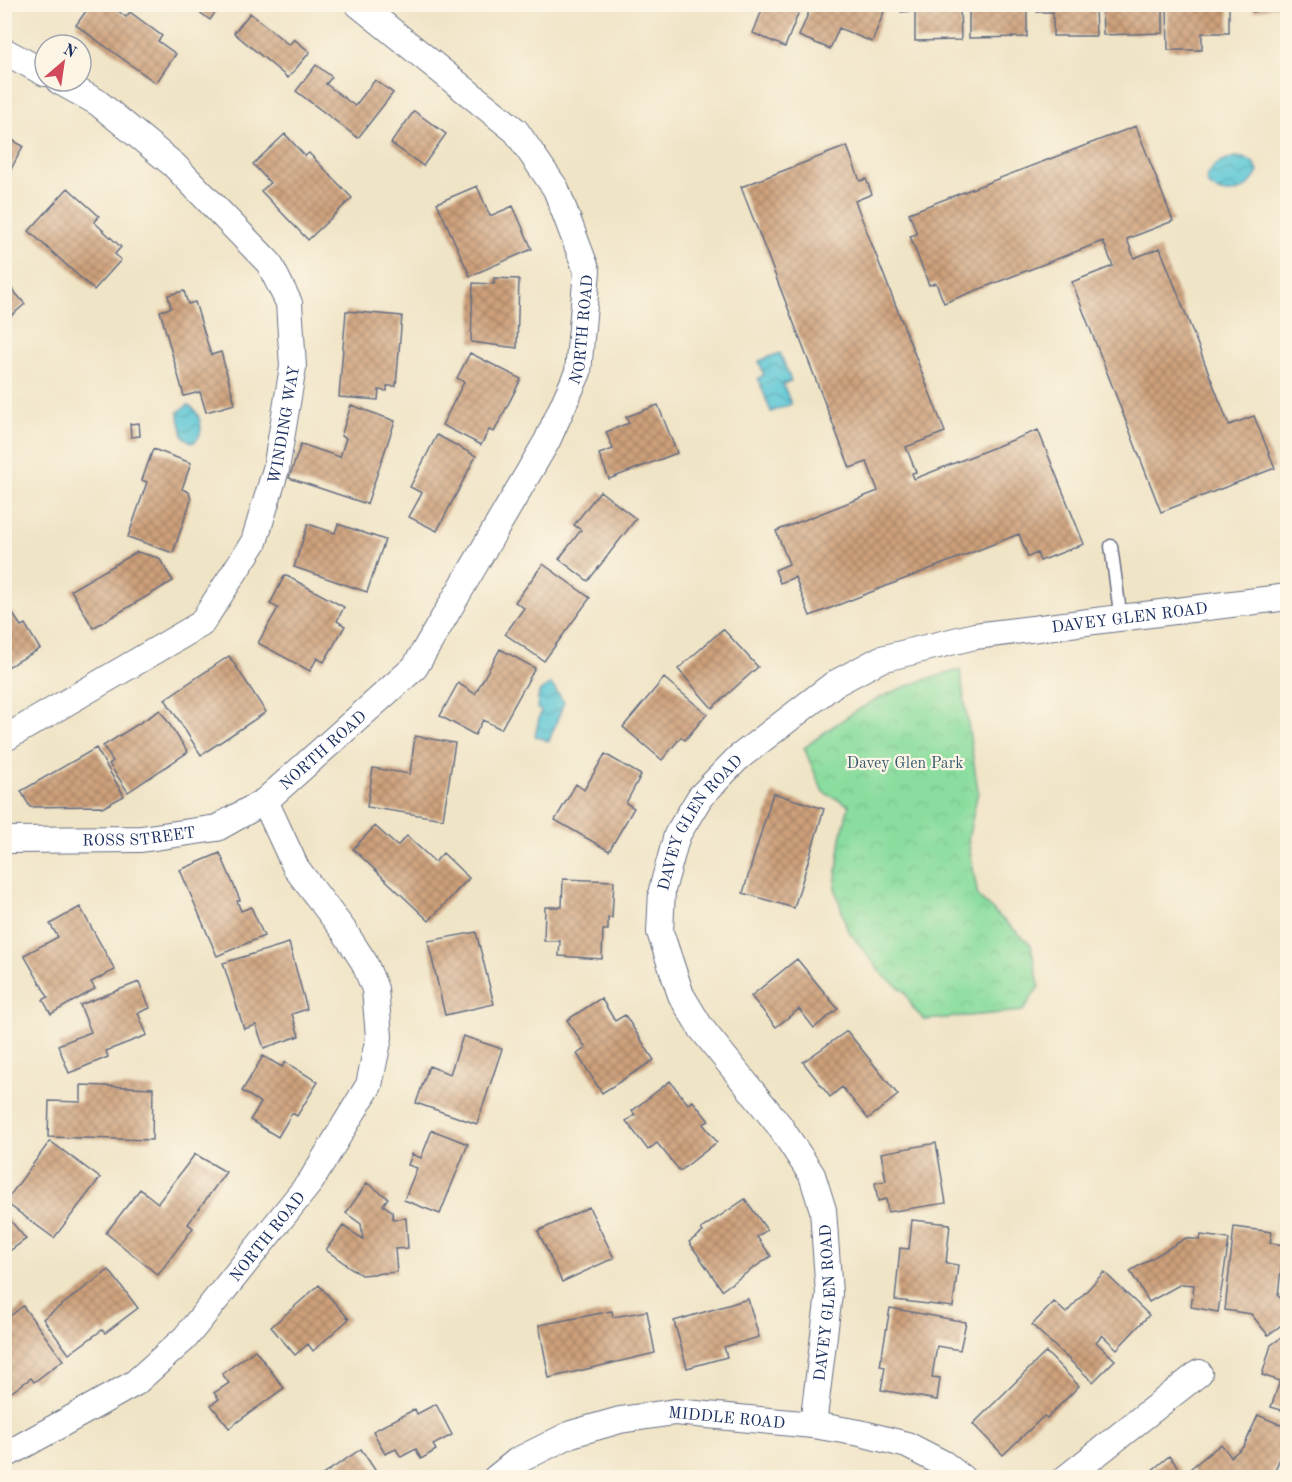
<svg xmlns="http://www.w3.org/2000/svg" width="1292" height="1482" viewBox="0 0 1292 1482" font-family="'Old Standard TT',serif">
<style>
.park{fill:url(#park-crowns);stroke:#52867e;stroke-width:1.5}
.water{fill:url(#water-waves);stroke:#3c7b9a;stroke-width:1.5}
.building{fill:url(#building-cross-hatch)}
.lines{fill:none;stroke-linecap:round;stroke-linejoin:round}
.service-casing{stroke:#666e82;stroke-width:15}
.minor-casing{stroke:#666e82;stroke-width:28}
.service{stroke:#fff;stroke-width:12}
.minor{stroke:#fff;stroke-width:26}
.labels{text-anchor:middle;stroke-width:4.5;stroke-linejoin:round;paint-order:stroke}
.street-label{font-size:16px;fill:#1b2f5e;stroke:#fcf5e5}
.park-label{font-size:16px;fill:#375a6e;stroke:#fcf5e5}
</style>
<defs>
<pattern id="park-crowns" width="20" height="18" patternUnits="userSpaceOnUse" patternTransform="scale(1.5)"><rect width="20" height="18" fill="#8add9e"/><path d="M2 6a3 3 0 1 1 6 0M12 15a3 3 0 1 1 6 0" fill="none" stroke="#76be8a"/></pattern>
<pattern id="water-waves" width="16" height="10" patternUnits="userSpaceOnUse" patternTransform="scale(1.5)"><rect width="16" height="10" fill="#5cc7d6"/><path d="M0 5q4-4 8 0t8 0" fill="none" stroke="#4ba2b1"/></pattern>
<pattern id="building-cross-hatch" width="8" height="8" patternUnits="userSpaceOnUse" patternTransform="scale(1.5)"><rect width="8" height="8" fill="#cea07a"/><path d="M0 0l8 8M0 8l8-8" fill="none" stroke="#a68367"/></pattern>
</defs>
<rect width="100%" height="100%" fill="#fcf5e5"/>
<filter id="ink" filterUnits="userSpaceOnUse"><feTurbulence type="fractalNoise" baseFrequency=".0167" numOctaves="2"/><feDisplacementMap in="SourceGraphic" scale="12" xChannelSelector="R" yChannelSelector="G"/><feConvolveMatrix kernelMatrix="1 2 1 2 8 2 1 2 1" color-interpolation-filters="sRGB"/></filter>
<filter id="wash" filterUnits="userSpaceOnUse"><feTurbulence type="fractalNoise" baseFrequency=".008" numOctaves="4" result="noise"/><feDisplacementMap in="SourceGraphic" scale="24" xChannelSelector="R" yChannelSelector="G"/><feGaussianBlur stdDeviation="1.35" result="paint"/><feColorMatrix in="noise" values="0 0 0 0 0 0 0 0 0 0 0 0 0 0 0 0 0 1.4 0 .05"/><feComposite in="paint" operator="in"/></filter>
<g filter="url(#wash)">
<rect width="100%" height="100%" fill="#f0e4c6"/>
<path class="park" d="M960,670L978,791L968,840L978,897L1031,945L1039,986L1023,1011L924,1020L913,1008L905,992L883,975L847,929L835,887L841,838L849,805L823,792L804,748C858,706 893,686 960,670Z"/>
<path class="water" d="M1234,157C1247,158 1254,159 1258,172C1247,193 1227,200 1208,185L1206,177L1215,165Z
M780,353L791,381L783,384L791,404L771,412L758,378L764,375L759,361Z
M188,405C201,411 207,436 192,443L183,436L178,412Z
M551,684L564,702L549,741L535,736L541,710L537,709L539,692Z"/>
<g id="blocks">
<path class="building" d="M91,4H109L126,17L130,12L162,36L158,41L176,54L156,83L76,25Z
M189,4H221L210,20Z
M749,4H802L785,47L753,33L762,10Z
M812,4H887L872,42L839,28L830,49L799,36Z
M901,4H960L961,40L915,41V11L901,12Z
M969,4H1027V37L969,38Z
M1037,4H1095L1096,36H1053V12H1037Z
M1102,4H1163V33L1103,35Z
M1167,4H1229V33H1202V50H1168Z
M1252,4H1282V5L1253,12Z
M250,13L289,45L294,39L310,52L288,78L234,33Z
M316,65L332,77L326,84L355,106L375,80L393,93L358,138L296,91Z
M414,111L446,134L423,166L391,143Z
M1136,126L1173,221L1127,239L1134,258L1160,248L1229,425L1254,416L1275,468L1161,512L1072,282L1113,266L1103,241L944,303L936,283L929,285L910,236L917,234L909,213Z
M285,134L305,156L309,153L352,198L308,240L261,191L270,183L253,164Z
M5,136L23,146L5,181Z
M847,146L860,181L866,179L872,194L855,201L945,432L906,447L916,472L912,473L914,479L1038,430L1084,544L1040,561L1037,553L1028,557L1019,534L810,616L795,577L780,583L775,570L789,564L776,531L878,491L867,462L850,468L741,187Z
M477,186L490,216L513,206L532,249L470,276L437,203Z
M68,188L99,216L94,222L121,247L115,254L121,260L94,290L29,231Z
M494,278L519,279L517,348L471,342L473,283L494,284Z
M4,280L25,304L4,322Z
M184,291L188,304L195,302L211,355L221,352L235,404L206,412L200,392L184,396L160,311L171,308L168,295Z
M346,311L402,316L396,386H387V391L379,390L378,400L339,397Z
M470,353L521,379L494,432L489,430L481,445L442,425L464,382L457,378Z
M351,405L395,421L367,504L289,478L301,444L340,457L346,438L341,436Z
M658,405L677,453L609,479L599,454L613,449L606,432L629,423L626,417Z
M139,423L140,436L131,437L130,424Z
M437,435L476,456L437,531L409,517L422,493L410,487Z
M153,449L191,463L182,489L189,492L191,500L173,553L128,537L147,482L142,480Z
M600,491L636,519L588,581L559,559L581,530L574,525Z
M308,524L335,533L338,524L385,540L367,592L294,567Z
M137,552L159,558L173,581L93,628L71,590Z
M543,564L590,598L544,661L505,634L524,608L515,602Z
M285,575L344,607L337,621L345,626L324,662L317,658L310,671L258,643L278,608L270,604Z
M4,601L21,626L25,624L40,649L4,669Z
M723,629L758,667L712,708L678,669Z
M500,649L535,668L501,729L483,720L475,735L440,716L458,683L475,694Z
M229,656L266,712L201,755L165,699Z
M664,678L707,714L685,740L681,737L662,760L623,727Z
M160,710L188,752L128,792L109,764L113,761L103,746Z
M415,736L455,743L443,819L367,807L373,768L410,774Z
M96,748L124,796L102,808L100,806L30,807L21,791Z
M605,754L641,775L626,803L634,808L609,851L555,820L576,784L584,790Z
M773,793L824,809L794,908L743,893Z
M375,826L397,846L407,836L435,862L443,853L469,878L429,921L353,849Z
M220,853L240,900L237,901L241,911L251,907L264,936L217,956L180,870Z
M563,879L614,881L612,918H608V930H603L602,959L559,956L560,941H544L545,907H562Z
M80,907L115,970L91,982L95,989L51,1014L43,1000L48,997L24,955L58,937L50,924Z
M476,932L494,1004L445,1015L428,941Z
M289,943L307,1009L292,1014L299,1036L264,1048L256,1025L244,1029L223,963Z
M797,959L838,1009L814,1028L799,1009L776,1027L751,996Z
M139,982L150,1008L138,1013L147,1035L106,1051L108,1057L69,1073L58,1045L91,1032L80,1005Z
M601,998L615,1021L625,1015L654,1060L602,1093L577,1054L586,1048L567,1020Z
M847,1031L898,1095L868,1119L842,1087L830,1097L803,1062Z
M463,1036L502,1049L477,1124L416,1103L429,1066L450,1074Z
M263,1056L282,1067L285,1062L318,1082L297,1116L292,1113L278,1137L250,1120L261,1103L242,1091Z
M670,1081L688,1104L693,1101L709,1121L703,1124L717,1142L680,1171L657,1143L648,1150L626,1121L635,1115L632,1111Z
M81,1085L153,1088L152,1140L48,1137L49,1101L81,1102Z
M432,1130L468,1144L440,1214L404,1200L417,1168L408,1165L412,1154L421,1158Z
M50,1141L100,1178L54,1238L5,1202Z
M936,1143L946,1203L888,1212L886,1199L878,1201L875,1183L886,1181L881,1153Z
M195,1154L226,1172L188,1224L193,1228L158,1275L106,1233L140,1189L158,1203Z
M367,1183L388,1198L383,1205L392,1211L393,1219L406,1218L408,1248L395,1249L397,1272L361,1275L326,1250L343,1226L363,1239L361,1224L346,1213Z
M745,1199L767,1230L757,1237L771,1256L722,1290L689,1242L703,1232L701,1229Z
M589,1207L614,1258L562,1282L538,1231Z
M4,1213L26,1239L4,1255Z
M912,1220L950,1224L946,1263L958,1265L953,1307L895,1300L900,1248L909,1249Z
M1234,1227L1272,1232L1270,1243L1284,1245L1278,1295L1288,1308V1320L1268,1335L1251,1314L1225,1310Z
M1201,1235L1229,1239L1218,1312L1191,1307L1194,1285L1181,1284L1149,1302L1130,1271L1186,1238L1200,1240Z
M109,1270L138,1308L105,1333L102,1330L69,1354L43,1319Z
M1104,1272L1149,1315L1117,1349L1102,1335L1096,1342L1115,1360L1093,1382L1032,1325L1054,1302L1066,1313Z
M319,1285L349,1319L313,1351L308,1344L295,1355L271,1327Z
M748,1299L759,1337L724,1347L727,1357L687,1368L674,1321Z
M23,1306L63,1360L34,1382L31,1378L5,1397V1320Z
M890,1308L966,1322L960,1350L937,1346L932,1377L940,1378L937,1400L881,1390L885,1367L880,1366Z
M612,1311L613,1317L647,1311L655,1353L549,1378L539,1325Z
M1288,1333V1412L1271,1407L1280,1381L1262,1375L1271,1345Z
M255,1350L284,1388L229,1428L211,1405L219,1399L214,1393L229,1383L222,1374Z
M1046,1352L1079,1386L1047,1418L1044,1416L1003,1455L973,1424Z
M436,1404L452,1435L433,1445L436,1450L421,1459L416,1449L401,1457L396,1449L385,1454L373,1431L415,1409L417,1414Z
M1258,1415L1288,1428V1441L1274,1472L1267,1478H1199L1191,1468L1221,1444L1231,1457L1244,1446Z
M361,1449L379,1476L318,1478Z
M1169,1456L1187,1478H1143Z"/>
</g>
</g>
<g filter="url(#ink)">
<use href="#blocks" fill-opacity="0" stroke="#666e82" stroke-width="1.5"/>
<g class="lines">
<g class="service-casing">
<path id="service" d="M1111,546L1121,620"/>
</g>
<g class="minor-casing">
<g id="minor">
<path d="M4,51L45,73"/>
<path id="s1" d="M4,739L201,624L254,542L276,469L293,367L289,303L269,263L174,165L97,102L59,81"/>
<path id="s2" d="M4,840L141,839L217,828L265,801"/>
<path id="s3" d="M813,1425L829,1294L823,1210L812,1175L779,1125L701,1028L681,995L660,932L662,890L677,835L700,797L738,758L834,684L881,659L975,636L1288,597"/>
<path id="s4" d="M4,1456L135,1383L185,1338L311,1181L369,1085L379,1037L375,989L364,962L344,931L296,868L265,801L415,667L547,441L578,372L587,271L556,189L516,131L358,4"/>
<path id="s5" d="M496,1478L517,1461L571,1434L620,1420L675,1412L813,1425L860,1433L907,1445L944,1464L962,1478"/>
<path d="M1066,1478L1199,1373"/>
</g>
</g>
<use href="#service" class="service"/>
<use href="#minor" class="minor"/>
</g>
</g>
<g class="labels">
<g class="street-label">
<text dy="6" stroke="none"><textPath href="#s4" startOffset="1428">NORTH ROAD</textPath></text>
<text dy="6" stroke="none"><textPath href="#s1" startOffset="447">WINDING WAY</textPath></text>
<text dy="6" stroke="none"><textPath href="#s3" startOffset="1167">DAVEY GLEN ROAD</textPath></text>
<text dy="6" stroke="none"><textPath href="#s4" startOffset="924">NORTH ROAD</textPath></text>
<text dy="6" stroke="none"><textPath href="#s3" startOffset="663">DAVEY GLEN ROAD</textPath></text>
<text dy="6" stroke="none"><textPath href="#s2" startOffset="135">ROSS STREET</textPath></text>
<text dy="6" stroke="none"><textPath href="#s4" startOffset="348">NORTH ROAD</textPath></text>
<text dy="6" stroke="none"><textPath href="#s3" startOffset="123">DAVEY GLEN ROAD</textPath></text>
<text dy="6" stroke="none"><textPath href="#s5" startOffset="246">MIDDLE ROAD</textPath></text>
</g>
<g class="park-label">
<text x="905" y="768">Davey Glen Park</text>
</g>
</g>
<rect width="1292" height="1482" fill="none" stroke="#fcf5e5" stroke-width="24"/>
<g transform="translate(63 63) rotate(29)"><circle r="28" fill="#fcf5e5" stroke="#a2a6af" stroke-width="1.5"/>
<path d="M0-4.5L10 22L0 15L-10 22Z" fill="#d1495b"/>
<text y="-9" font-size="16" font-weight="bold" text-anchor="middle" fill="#1b2f5e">N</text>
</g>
</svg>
